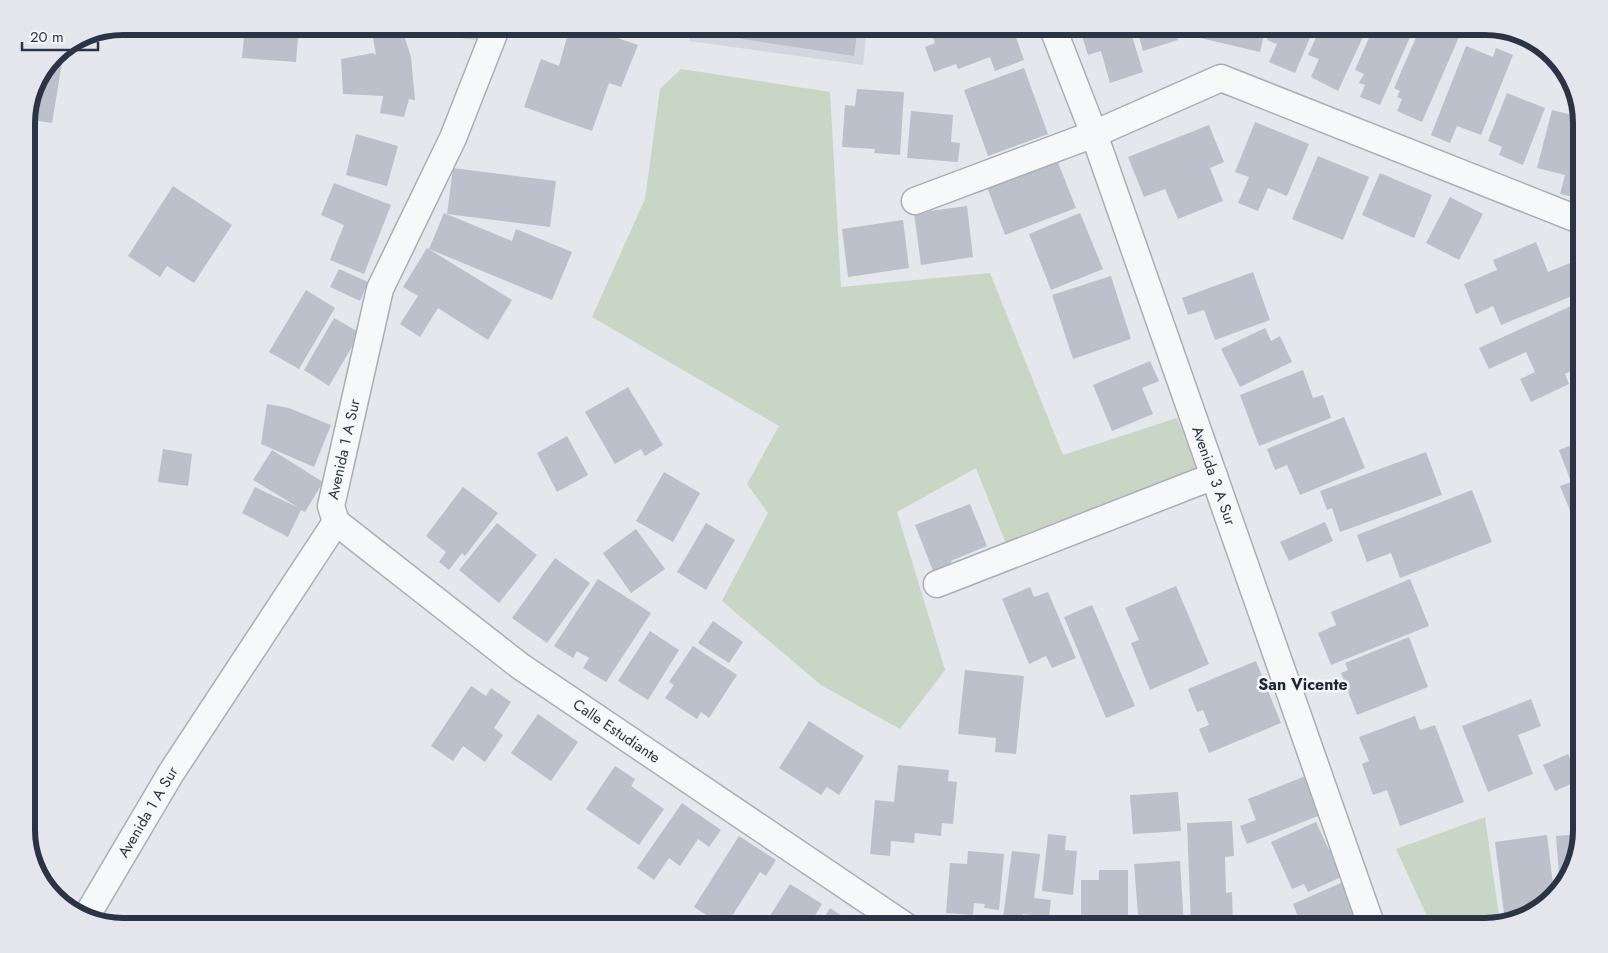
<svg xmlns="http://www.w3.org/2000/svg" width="1608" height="953" viewBox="0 0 1608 953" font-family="Jost,sans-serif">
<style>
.built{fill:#d2d6de}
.green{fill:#c9d6c5}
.building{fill:#bbc0ca}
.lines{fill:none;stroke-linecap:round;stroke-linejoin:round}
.street-casing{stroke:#a9aeb7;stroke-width:29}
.street{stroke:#f7f8fa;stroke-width:26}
.labels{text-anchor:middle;stroke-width:5;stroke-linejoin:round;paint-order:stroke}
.street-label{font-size:15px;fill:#2b3445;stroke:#f4f6f9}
.neighbourhood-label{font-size:16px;font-weight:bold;fill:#1d2536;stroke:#f4f6f9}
.rim{fill:none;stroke:#2b3445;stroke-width:6}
</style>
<rect width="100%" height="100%" fill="#e4e7ec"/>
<path class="built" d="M693,26H867L863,65L689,41Z"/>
<path class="green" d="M403,26H478L476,40L402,31Z
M681,69L830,92L841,287L990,273L1063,455L1177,418L1199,471L1006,544L976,468L897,512L945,670L900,729L821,685L722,601L768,513L747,484L779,426L592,317L645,199L660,89Z
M1485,817L1500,923L1485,927H1432L1396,849Z"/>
<path class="building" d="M245,26H299L296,62L242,58Z
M371,26H401L411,57L415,100L409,99L404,117L380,113L383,96L343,94L341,59L373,53L376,55Z
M570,26H583L638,45L621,87L609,83L592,131L524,107L541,59L559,66Z
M744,26H858L854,56L742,39Z
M929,26H1012L1024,60L995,71L990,57L958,69L956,64L934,72L925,47L935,43Z
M1079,26H1129L1143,72L1110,83L1101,51L1088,55Z
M1136,26H1174L1178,40L1143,51Z
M1199,26H1266L1260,52L1196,37Z
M1273,26H1315L1295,73L1269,62L1277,44L1267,40Z
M1321,26H1368L1338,91L1311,77L1319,59L1308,55Z
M1374,26H1415L1380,105L1360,97L1365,85L1359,83L1364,74L1355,70Z
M1421,26H1434L1459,37L1422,122L1397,111L1402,99L1397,97L1400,91L1394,88Z
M1466,46L1493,57L1496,48L1513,55L1481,135L1457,126L1450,143L1431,135Z
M54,56L63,57L52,123L26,119L36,81Z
M1024,68L1048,134L988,156L964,90Z
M857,89L904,92L900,155L874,153L875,149L842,147L845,105L855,106Z
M1507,93L1545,108L1523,165L1499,155L1502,147L1488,141Z
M1552,110L1581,117L1582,199L1560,194L1565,175L1537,168Z
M911,111L953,115L951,142L960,143L958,162L907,158Z
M1255,122L1309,144L1287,196L1268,188L1258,211L1238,203L1249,177L1235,172Z
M1209,125L1224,162L1210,168L1223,201L1178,219L1165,189L1144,197L1128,157Z
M356,134L398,146L387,186L346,175Z
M1318,156L1369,177L1343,240L1292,219Z
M1057,160L1076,208L1005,235L987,187Z
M453,168L556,181L550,227L447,214Z
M1380,173L1432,195L1414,238L1362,215Z
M334,183L391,205L364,274L330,260L344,225L321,215Z
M173,186L232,225L194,283L167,266L160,277L128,256Z
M1450,197L1483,214L1459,260L1426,243Z
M967,206L973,257L921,265L914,213Z
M444,213L512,241L516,229L572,252L552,300L429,249Z
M1080,213L1103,269L1051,290L1029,234Z
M903,220L909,268L848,277L842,229Z
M1536,242L1548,272L1575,261L1582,276V292L1501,325L1493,306L1476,314L1464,284L1497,270L1493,260Z
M427,248L512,300L488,340L438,308L420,337L400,324L418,296L403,287Z
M339,269L368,282L360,301L330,287Z
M1253,272L1270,320L1215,340L1204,310L1188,315L1182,298Z
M1111,276L1131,339L1073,359L1052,295Z
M306,290L335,308L299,369L269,352Z
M1582,301V336L1572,341L1582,366L1565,374L1569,384L1531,402L1520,379L1535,372L1526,352L1489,369L1479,348Z
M334,318L360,333L329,386L304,370Z
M1265,328L1271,341L1280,336L1292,362L1240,387L1221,349Z
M1150,361L1159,381L1142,388L1153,414L1112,431L1093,385Z
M1303,370L1313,398L1323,395L1331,418L1259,446L1240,395Z
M628,387L663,445L645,456L641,449L615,464L585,412Z
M267,404L289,408L331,425L314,467L261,444Z
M1344,417L1365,468L1300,495L1287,465L1275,470L1267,449Z
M567,436L588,475L557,492L537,453Z
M1582,441V540L1560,486L1571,482L1559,450Z
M163,449L192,454L188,486L158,482Z
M272,450L323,482L305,512L301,510L288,537L242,513L255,487L299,508L253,480Z
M1426,452L1442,495L1340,532L1332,508L1327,510L1320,491Z
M664,472L700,493L673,542L636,521Z
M463,487L498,513L465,556L462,553L449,570L439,562L446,552L426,536Z
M1472,490L1492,542L1400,578L1391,553L1367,562L1357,535Z
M970,504L987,546L951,561L954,569L935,576L915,525Z
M1325,522L1333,541L1289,561L1280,542Z
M497,523L537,555L499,603L459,570Z
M706,523L735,540L706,590L677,572Z
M636,529L665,569L631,593L603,553Z
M555,558L590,583L547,643L512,618Z
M598,579L651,613L606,682L583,668L589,658L577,651L573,658L554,646Z
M1410,579L1429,626L1331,665L1318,633L1336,625L1331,612Z
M1176,586L1209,664L1150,690L1131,643L1139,640L1125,608Z
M1030,587L1034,597L1048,592L1076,658L1052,668L1046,656L1029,664L1002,599Z
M1092,605L1135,706L1106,718L1064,617Z
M713,621L743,642L729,663L698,643Z
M650,631L679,650L648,700L618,681Z
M1409,637L1428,687L1357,715L1341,673L1348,670L1345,663Z
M693,646L737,675L709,718L701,712L697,719L665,698L674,685L669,682Z
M1256,661L1281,723L1209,753L1199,729L1209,725L1203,710L1197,712L1188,689Z
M965,670L1024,676L1016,754L995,752L996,738L958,734Z
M471,686L486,696L491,688L511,702L494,728L503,735L485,762L463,746L453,761L431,746Z
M1531,699L1541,726L1518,735L1533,774L1488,792L1462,726Z
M538,714L578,742L551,781L511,753Z
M1415,716L1420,730L1435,725L1464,802L1400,826L1387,790L1373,795L1362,764L1369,761L1359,737Z
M809,721L864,756L839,795L827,787L821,795L779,768Z
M1568,754L1580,780L1555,791L1543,765Z
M898,765L949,770L948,781L957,782L953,824L942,823L941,836L915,833L914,843L891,841L890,856L870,854L875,800L894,802Z
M615,766L635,779L631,786L664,809L639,845L586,809Z
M1308,775L1323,814L1247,844L1240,826L1256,820L1248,799Z
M1178,792L1181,831L1133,834L1130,795Z
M682,803L721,830L709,847L698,839L680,866L669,858L654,880L637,868Z
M1232,821L1234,856L1225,857L1226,893L1232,892L1233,927H1191L1187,823Z
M1316,822L1329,850L1336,846L1348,874L1308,892L1304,884L1292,889L1271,842Z
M1048,834L1066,836L1065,850L1077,851L1073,895L1042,891Z
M1581,834L1569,878L1560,887L1556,836Z
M1547,835L1554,893L1533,914L1505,921L1495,842Z
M739,836L776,860L766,876L760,872L725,927L694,907Z
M968,851L1004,854L999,910L984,908L985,904L974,903L973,915L946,913L950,863L967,864Z
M1012,851L1040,854L1034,898L1051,900L1049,917L1023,914L1021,927L1002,925Z
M1180,861L1184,927H1139L1134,864Z
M1099,870H1128V927H1103V920H1081V880H1099Z
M1350,879L1367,922L1356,927H1302L1293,904Z
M790,884L822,904L808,927H763Z
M830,908L858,927H818Z"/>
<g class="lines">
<g class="street-casing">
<g id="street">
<path id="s1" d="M1052,26L1094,134L1372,927"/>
<path d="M915,201L1094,134L1221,78L1582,221"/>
<path id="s2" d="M336,522L520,666L907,927"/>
<path id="s3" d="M336,522L331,506L380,289L453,138L497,26"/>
<path d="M937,584L1214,476"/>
<path id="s4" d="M86,917L171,773L336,522"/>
</g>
</g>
<use href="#street" class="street"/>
</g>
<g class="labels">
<g class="street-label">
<text dy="5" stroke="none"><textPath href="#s3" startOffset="75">Avenida 1 A Sur</textPath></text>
<text dy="5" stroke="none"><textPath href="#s1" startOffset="478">Avenida 3 A Sur</textPath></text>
<text dy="5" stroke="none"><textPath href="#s2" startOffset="350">Calle Estudiante</textPath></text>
<text dy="5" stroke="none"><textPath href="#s4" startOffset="122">Avenida 1 A Sur</textPath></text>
</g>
<g class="neighbourhood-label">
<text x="1303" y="690">San Vicente</text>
</g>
</g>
<path d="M0 0H1608V953H0ZM123 35H1485A88 88 0 0 1 1573 123V830A88 88 0 0 1 1485 918H123A88 88 0 0 1 35 830V123A88 88 0 0 1 123 35Z" fill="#e4e6eb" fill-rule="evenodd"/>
<path class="rim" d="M123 35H1485A88 88 0 0 1 1573 123V830A88 88 0 0 1 1485 918H123A88 88 0 0 1 35 830V123A88 88 0 0 1 123 35Z"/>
<path d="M22 42v8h76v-8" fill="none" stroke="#2b3445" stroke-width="2.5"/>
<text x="30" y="42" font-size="15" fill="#2b3445" stroke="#f4f6f9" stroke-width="4" paint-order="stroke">20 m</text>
</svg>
